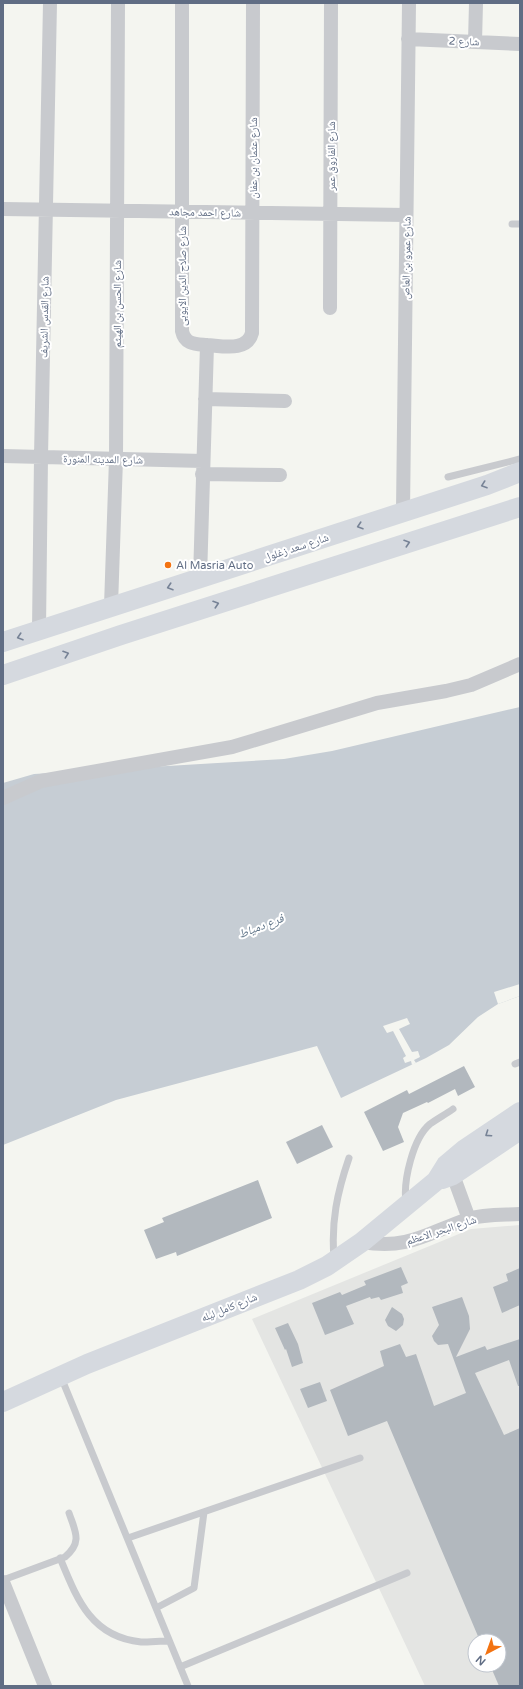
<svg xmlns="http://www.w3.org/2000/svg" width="523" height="1689" viewBox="0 0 523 1689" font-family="'Varela Round','Noto Naskh Arabic',sans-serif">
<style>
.built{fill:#e4e5e3;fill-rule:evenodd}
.water{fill:#c6cdd4}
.pier{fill:#f4f5f0}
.building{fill:#b2b8be}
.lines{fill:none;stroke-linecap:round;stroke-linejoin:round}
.lane{stroke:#c8cace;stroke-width:7}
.street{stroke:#c8cace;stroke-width:14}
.secondary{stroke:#d5d9df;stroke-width:20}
.oneway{stroke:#778396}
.poi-dot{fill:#f37311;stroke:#fff;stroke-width:1.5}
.labels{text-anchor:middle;stroke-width:4;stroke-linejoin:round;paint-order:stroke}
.street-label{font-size:11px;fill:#606d84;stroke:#fff}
.poi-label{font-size:11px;fill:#606d84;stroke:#fff;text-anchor:start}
.water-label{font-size:12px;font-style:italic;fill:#607589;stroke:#fff}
</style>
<rect width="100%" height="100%" fill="#f4f5f0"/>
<path class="built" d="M520,1225V1686H425L252,1319L471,1229ZM475,1641H499V1665H475Z"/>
<path class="water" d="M520,707V996L498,1004L478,1017L449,1045L426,1058L341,1098L317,1046L116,1100L3,1145V783L34,774L284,759L332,751Z"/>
<path class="pier" d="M520,984V996L498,1004L494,992Z
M407,1018L410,1024L399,1029L412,1052L418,1051L420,1057L414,1060L416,1063L412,1065L411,1061L405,1063L403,1058L406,1056L393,1031L387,1033L383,1026Z"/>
<path class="building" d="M464,1066L475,1087L458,1096L455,1089L428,1103L427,1102L403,1113L398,1127L404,1142L383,1151L364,1112L407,1090L409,1094Z
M322,1125L333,1147L297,1164L286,1142Z
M258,1180L272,1218L177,1256L176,1252L156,1259L144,1230L164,1222L162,1218Z
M401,1267L408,1283L401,1286L403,1293L381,1300L379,1297L371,1299L370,1297L346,1306L354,1324L325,1335L312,1303L340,1292L342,1295L366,1285L364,1281Z
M520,1268V1305L502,1313L493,1287L508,1281L506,1274Z
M462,1297L469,1316L470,1329L456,1357L485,1346L487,1350L520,1339V1386H518L509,1360L475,1373L504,1435L520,1428V1686H499L490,1665H499V1641H480L387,1421L348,1436L330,1390L384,1366L380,1351L400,1344L406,1357L416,1354L434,1406L466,1393L448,1344L438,1345L434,1341L432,1336L439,1325L432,1307Z
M392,1307L402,1314L404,1319L403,1325L396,1331L388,1326L385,1320Z
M288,1323L298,1344L303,1363L292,1367L286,1349L285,1350L275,1328Z
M320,1382L327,1401L308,1408L300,1389Z"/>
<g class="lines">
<path class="lane" d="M512,224H520
M448,477L520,459
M515,1064L520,1062
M406,1202C403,1181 413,1138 430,1124C437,1119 446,1114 453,1109
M334,1258C331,1222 337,1193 349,1158
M61,1377L188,1686
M128,1538L360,1458
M60,1558C77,1599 91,1637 141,1642C151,1642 160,1641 169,1641
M3,1580L65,1557C83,1542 75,1531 69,1513
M156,1608L194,1588L204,1512
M180,1667L407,1573"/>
<path class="street" d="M182,3V331C185,345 196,344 207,345L200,578
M408,39L520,44
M475,42L476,3
M3,209L406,215
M330,308L331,3
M207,345C223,346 247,352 252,333L253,3
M205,399L285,401
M3,456L203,461
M202,474L280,475
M403,512L409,3
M111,606L116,459L118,3
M39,630L41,457L50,3
M3,798L41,781L232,747L377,703L446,691L471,685L520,664
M448,1168L453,1175L469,1219
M362,1242C409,1250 427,1233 468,1219C484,1214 503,1215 520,1214
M3,1582L45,1686"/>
<path class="secondary" d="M3,642L487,485L520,472
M3,675L121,635L520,507
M442,1179L453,1175L520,1130
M3,1402L87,1364L299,1280L327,1266L362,1242L436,1181L446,1165L465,1149L520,1112"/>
</g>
<defs><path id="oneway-chevron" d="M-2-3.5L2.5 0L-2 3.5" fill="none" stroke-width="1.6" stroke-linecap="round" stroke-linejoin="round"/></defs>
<g class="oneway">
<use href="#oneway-chevron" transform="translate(484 485) rotate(161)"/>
<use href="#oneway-chevron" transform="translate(360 526) rotate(162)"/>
<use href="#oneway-chevron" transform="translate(407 543) rotate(-18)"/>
<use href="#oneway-chevron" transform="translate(170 587) rotate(162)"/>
<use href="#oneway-chevron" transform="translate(216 604) rotate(-18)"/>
<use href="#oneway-chevron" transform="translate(20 637) rotate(162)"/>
<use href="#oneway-chevron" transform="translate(66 654) rotate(-19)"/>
<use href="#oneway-chevron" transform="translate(488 1134) rotate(146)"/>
</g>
<circle class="poi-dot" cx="168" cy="565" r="4"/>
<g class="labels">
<g class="street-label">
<text transform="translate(464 41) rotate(2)" y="4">شارع 2</text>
<text transform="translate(331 156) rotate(-90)" y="4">شارع الفاروق عمر</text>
<text transform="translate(253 158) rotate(-90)" y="4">شارع عثمان بن عفان</text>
<text transform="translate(205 212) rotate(1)" y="4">شارع احمد مجاهد</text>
<text transform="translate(406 258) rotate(-89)" y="4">شارع عمرو بن العاص</text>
<text transform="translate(182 276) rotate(-90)" y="4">شارع صلاح الدين الايوبى</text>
<text transform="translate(117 304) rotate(-90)" y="4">شارع الحسن بن الهيثم</text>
<text transform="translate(44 317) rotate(-89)" y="4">شارع القدس الشريف</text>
<text transform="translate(103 459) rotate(1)" y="4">شارع المدينه المنورة</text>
<text transform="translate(296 547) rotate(-18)" y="4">شارع سعد زغلول</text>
<text transform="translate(441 1230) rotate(-18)" y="4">شارع البحر الاعظم</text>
<text transform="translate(229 1307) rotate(-22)" y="4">شارع كامل ليله</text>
</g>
<g class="poi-label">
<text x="176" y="569">Al Masria Auto</text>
</g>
<g class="water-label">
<text transform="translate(261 926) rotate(-21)" y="4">فرع دمياط</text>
</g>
</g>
<rect width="523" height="1689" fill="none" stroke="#606d84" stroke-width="8"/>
<g transform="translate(487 1653) rotate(221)"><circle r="19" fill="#ffffff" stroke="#bfc5ce"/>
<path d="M0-3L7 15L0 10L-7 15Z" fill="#f37311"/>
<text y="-6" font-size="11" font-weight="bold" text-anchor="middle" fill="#606d84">N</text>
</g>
</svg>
